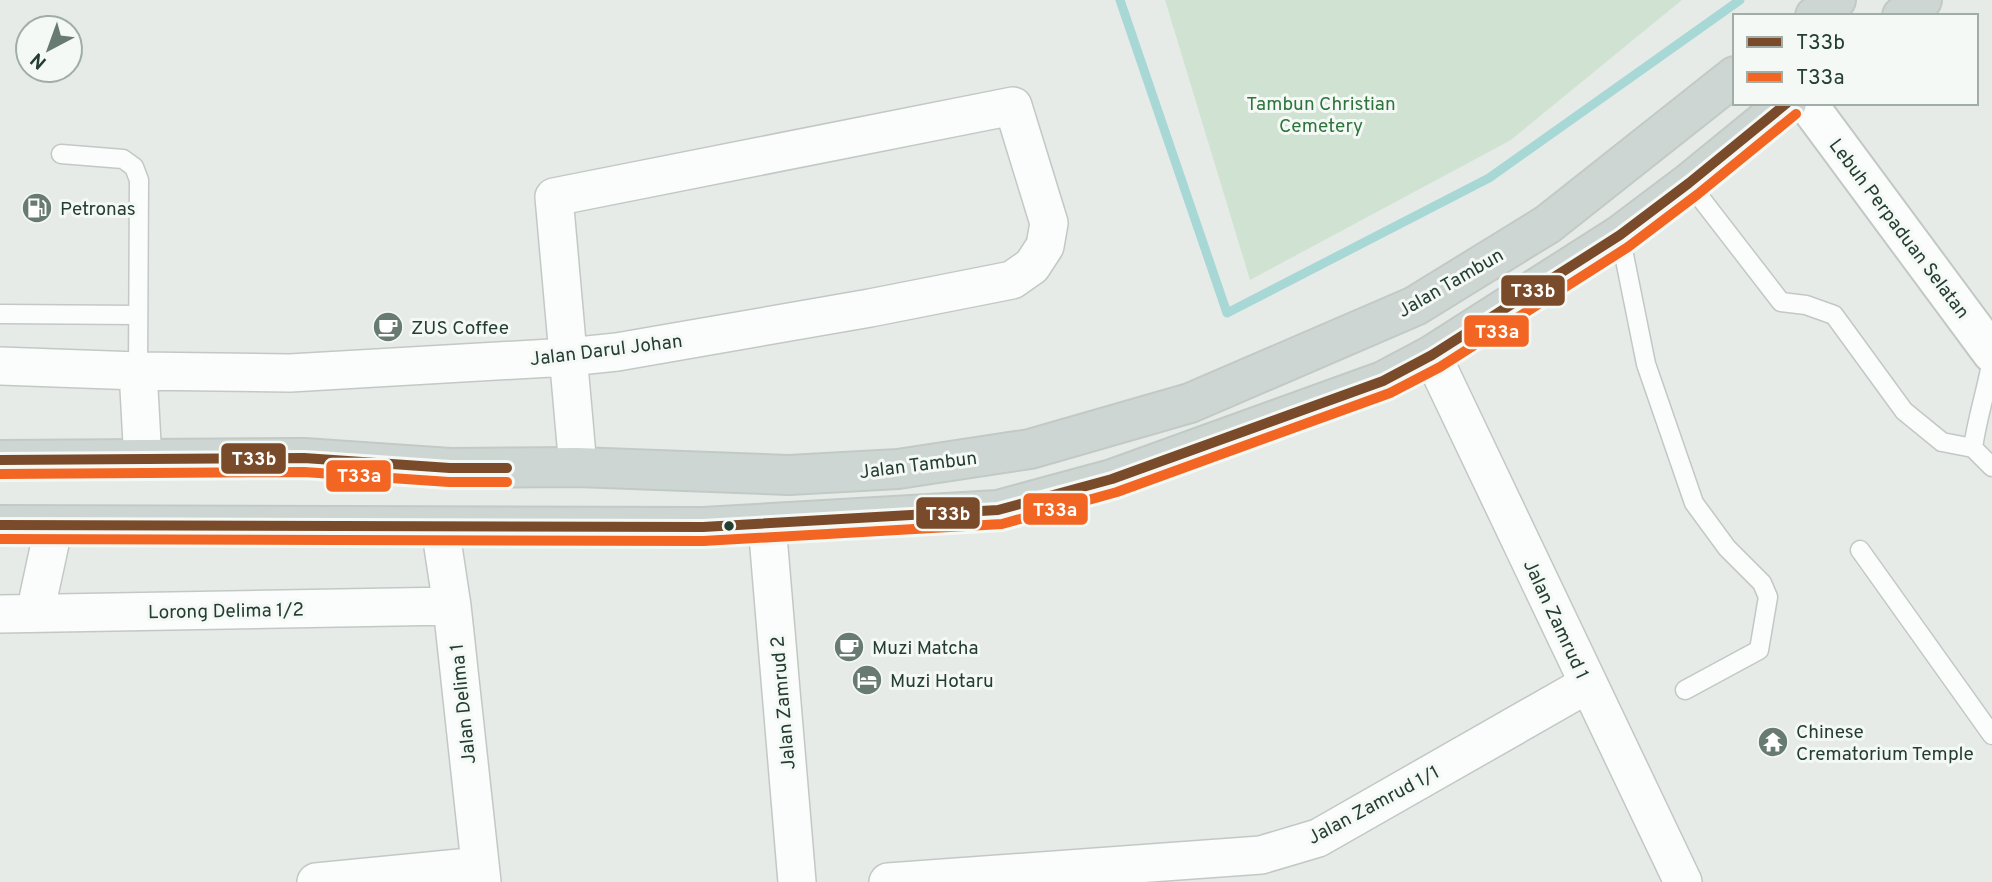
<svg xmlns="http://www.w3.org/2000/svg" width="1992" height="882" viewBox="0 0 1992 882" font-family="Overpass,sans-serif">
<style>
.green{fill:#d0e3d2}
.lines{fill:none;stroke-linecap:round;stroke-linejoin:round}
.stream{stroke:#a8d8d5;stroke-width:9}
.service-casing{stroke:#c3c8c5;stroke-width:21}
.minor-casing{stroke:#c3c8c5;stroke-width:40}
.tertiary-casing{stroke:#c3c8c5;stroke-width:42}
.primary-casing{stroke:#c2cac6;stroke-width:42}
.service{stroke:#fbfcfc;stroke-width:18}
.minor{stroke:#fbfcfc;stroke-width:37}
.tertiary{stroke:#fbfcfc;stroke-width:38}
.primary{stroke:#ced6d3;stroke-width:38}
.bus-1-casing{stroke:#f5f9f6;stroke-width:16}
.bus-2-casing{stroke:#f5f9f6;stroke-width:16}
.bus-1{stroke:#7a4b2a;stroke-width:10}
.bus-2{stroke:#f26522;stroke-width:10}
.bus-dot{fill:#243e32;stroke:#f5f9f6;stroke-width:2.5}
.labels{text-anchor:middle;stroke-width:6;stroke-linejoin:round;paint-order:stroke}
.park-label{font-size:19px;fill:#2f743d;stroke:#f5f9f6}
.poi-label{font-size:19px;fill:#243e32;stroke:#f5f9f6;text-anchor:start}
.street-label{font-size:19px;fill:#243e32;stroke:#f5f9f6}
.line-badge{stroke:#f5f9f6;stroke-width:2.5}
.badge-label{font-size:19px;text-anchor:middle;font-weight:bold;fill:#fff}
</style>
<rect width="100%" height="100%" fill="#e6ebe8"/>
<path class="green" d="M1165,0H1682L1511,140L1250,280Z"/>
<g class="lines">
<path class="stream" d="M1120,0L1227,313L1489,178L1740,0"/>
<g class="service-casing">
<path id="service" d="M61,154L123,159L134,167L139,180L138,371
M1689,183L1781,302L1806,305L1834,315L1904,411L1942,442L1973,448
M1620,235L1646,364L1694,503L1727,548L1762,583L1768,597L1759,650L1685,690
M0,314L138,315
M1992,359C1987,389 1977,418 1973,448L1992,467
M1860,550L1992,735"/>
</g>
<g class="minor-casing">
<path id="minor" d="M1432,355L1683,882
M0,366L138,371L290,373L568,357L617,352L870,308L1012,280L1032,266L1045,246L1049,223L1013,106L554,197L578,467
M138,371L143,461
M767,524L797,882
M440,527L452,606L482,882
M35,613L54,525
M0,614L452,606
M316,882L480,866
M888,882L1261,855L1318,838L1588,684"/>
</g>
<g class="tertiary-casing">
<path id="tertiary" d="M1807,103L1992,353"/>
</g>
<g class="primary-casing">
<path id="primary" d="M1815,16L1836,0
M1902,16L1922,0
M0,460L304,458L450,468L578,467L789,475L898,469L1030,449L1190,403L1415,306L1548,224L1735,76
M0,525L703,527L998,510L1112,479L1383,381L1432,355L1620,235L1689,183L1787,103"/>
</g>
<use href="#service" class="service"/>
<use href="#minor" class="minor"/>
<use href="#tertiary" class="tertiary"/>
<use href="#primary" class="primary"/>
<g class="bus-1-casing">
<path id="bus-1" d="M0,460L304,458L450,468H507
M0,525L703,527L998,510L1112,479L1383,381L1432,355L1620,235L1689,183L1787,103"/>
</g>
<g class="bus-2-casing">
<path id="bus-2" d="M0,474L304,472L449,482H507
M0,539L703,541L1002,524L1117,492L1390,393L1440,367L1628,247L1698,194L1796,114"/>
</g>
<use href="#bus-1" class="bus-1"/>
<use href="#bus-2" class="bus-2"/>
</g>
<defs>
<g id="fuel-disc" transform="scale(1.575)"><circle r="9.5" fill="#687b72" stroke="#f5f9f6"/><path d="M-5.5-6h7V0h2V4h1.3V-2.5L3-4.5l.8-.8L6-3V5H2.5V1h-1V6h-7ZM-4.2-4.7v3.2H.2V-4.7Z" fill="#fff"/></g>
<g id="cafe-disc" transform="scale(1.575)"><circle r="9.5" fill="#687b72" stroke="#f5f9f6"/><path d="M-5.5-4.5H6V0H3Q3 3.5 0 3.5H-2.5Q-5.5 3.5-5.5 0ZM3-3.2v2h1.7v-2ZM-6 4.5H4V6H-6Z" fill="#fff"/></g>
<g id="hotel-disc" transform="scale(1.575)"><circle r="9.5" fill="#687b72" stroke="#f5f9f6"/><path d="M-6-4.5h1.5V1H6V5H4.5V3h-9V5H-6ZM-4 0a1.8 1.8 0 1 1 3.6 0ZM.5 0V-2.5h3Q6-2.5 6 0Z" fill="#fff"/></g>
<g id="temple-disc" transform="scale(1.575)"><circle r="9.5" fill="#687b72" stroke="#f5f9f6"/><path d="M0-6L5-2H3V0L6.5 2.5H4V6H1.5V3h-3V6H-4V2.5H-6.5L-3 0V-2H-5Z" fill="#fff"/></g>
</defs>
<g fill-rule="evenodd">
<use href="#fuel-disc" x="37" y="208"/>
<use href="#cafe-disc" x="388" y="327"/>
<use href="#cafe-disc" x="849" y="647"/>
<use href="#hotel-disc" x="867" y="680"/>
<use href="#temple-disc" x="1773" y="742"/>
</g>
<circle class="bus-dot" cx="729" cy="526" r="6"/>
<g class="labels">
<g class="park-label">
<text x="1321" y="110">Tambun Christian<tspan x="1321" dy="22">Cemetery</tspan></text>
</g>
<g class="poi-label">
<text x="60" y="215">Petronas</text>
<text x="411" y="334">ZUS Coffee</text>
<text x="872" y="654">Muzi Matcha</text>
<text x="890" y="687">Muzi Hotaru</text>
<text x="1796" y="738">Chinese<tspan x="1796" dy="22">Crematorium Temple</tspan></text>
</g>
<g class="street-label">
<text transform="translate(1900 228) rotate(53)" y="7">Lebuh Perpaduan Selatan</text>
<text transform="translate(1450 282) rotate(-30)" y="7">Jalan Tambun</text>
<text transform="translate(606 349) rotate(-7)" y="7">Jalan Darul Johan</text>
<text transform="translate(918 464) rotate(-7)" y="7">Jalan Tambun</text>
<text transform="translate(226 610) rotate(-1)" y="7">Lorong Delima 1/2</text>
<text transform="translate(1557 619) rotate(65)" y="7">Jalan Zamrud 1</text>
<text transform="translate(782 703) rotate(-95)" y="7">Jalan Zamrud 2</text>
<text transform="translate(462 704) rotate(-96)" y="7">Jalan Delima 1</text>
<text transform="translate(1373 804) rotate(-28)" y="7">Jalan Zamrud 1/1</text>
</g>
</g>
<g class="line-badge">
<rect x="1500" y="274" width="66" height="33" rx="7" fill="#7a4b2a"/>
<rect x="1463" y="314" width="67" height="34" rx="7" fill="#f26522"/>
<rect x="220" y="442" width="67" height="33" rx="7" fill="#7a4b2a"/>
<rect x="325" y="459" width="67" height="34" rx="7" fill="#f26522"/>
<rect x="1022" y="492" width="67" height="34" rx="7" fill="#f26522"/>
<rect x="915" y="496" width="66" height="34" rx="7" fill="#7a4b2a"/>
</g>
<g class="badge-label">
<text x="1533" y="297">T33b</text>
<text x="1497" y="338">T33a</text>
<text x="254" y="465">T33b</text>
<text x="359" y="482">T33a</text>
<text x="1055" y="516">T33a</text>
<text x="948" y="520">T33b</text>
</g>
<rect x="1733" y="14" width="245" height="91" fill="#f5f9f6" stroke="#a1aea8" stroke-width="2"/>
<rect x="1747" y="37" width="35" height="10" fill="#7a4b2a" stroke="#a1aea8" stroke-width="2"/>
<text x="1796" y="49" font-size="21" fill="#243e32">T33b</text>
<rect x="1747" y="72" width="35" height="10" fill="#f26522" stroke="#a1aea8" stroke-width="2"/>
<text x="1796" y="84" font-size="21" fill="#243e32">T33a</text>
<g transform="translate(49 49) rotate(221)"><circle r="33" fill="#f5f9f6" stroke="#a1aea8" stroke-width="2"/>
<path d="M0-5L12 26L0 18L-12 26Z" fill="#687b72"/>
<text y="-10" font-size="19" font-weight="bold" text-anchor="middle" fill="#243e32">N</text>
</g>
</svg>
